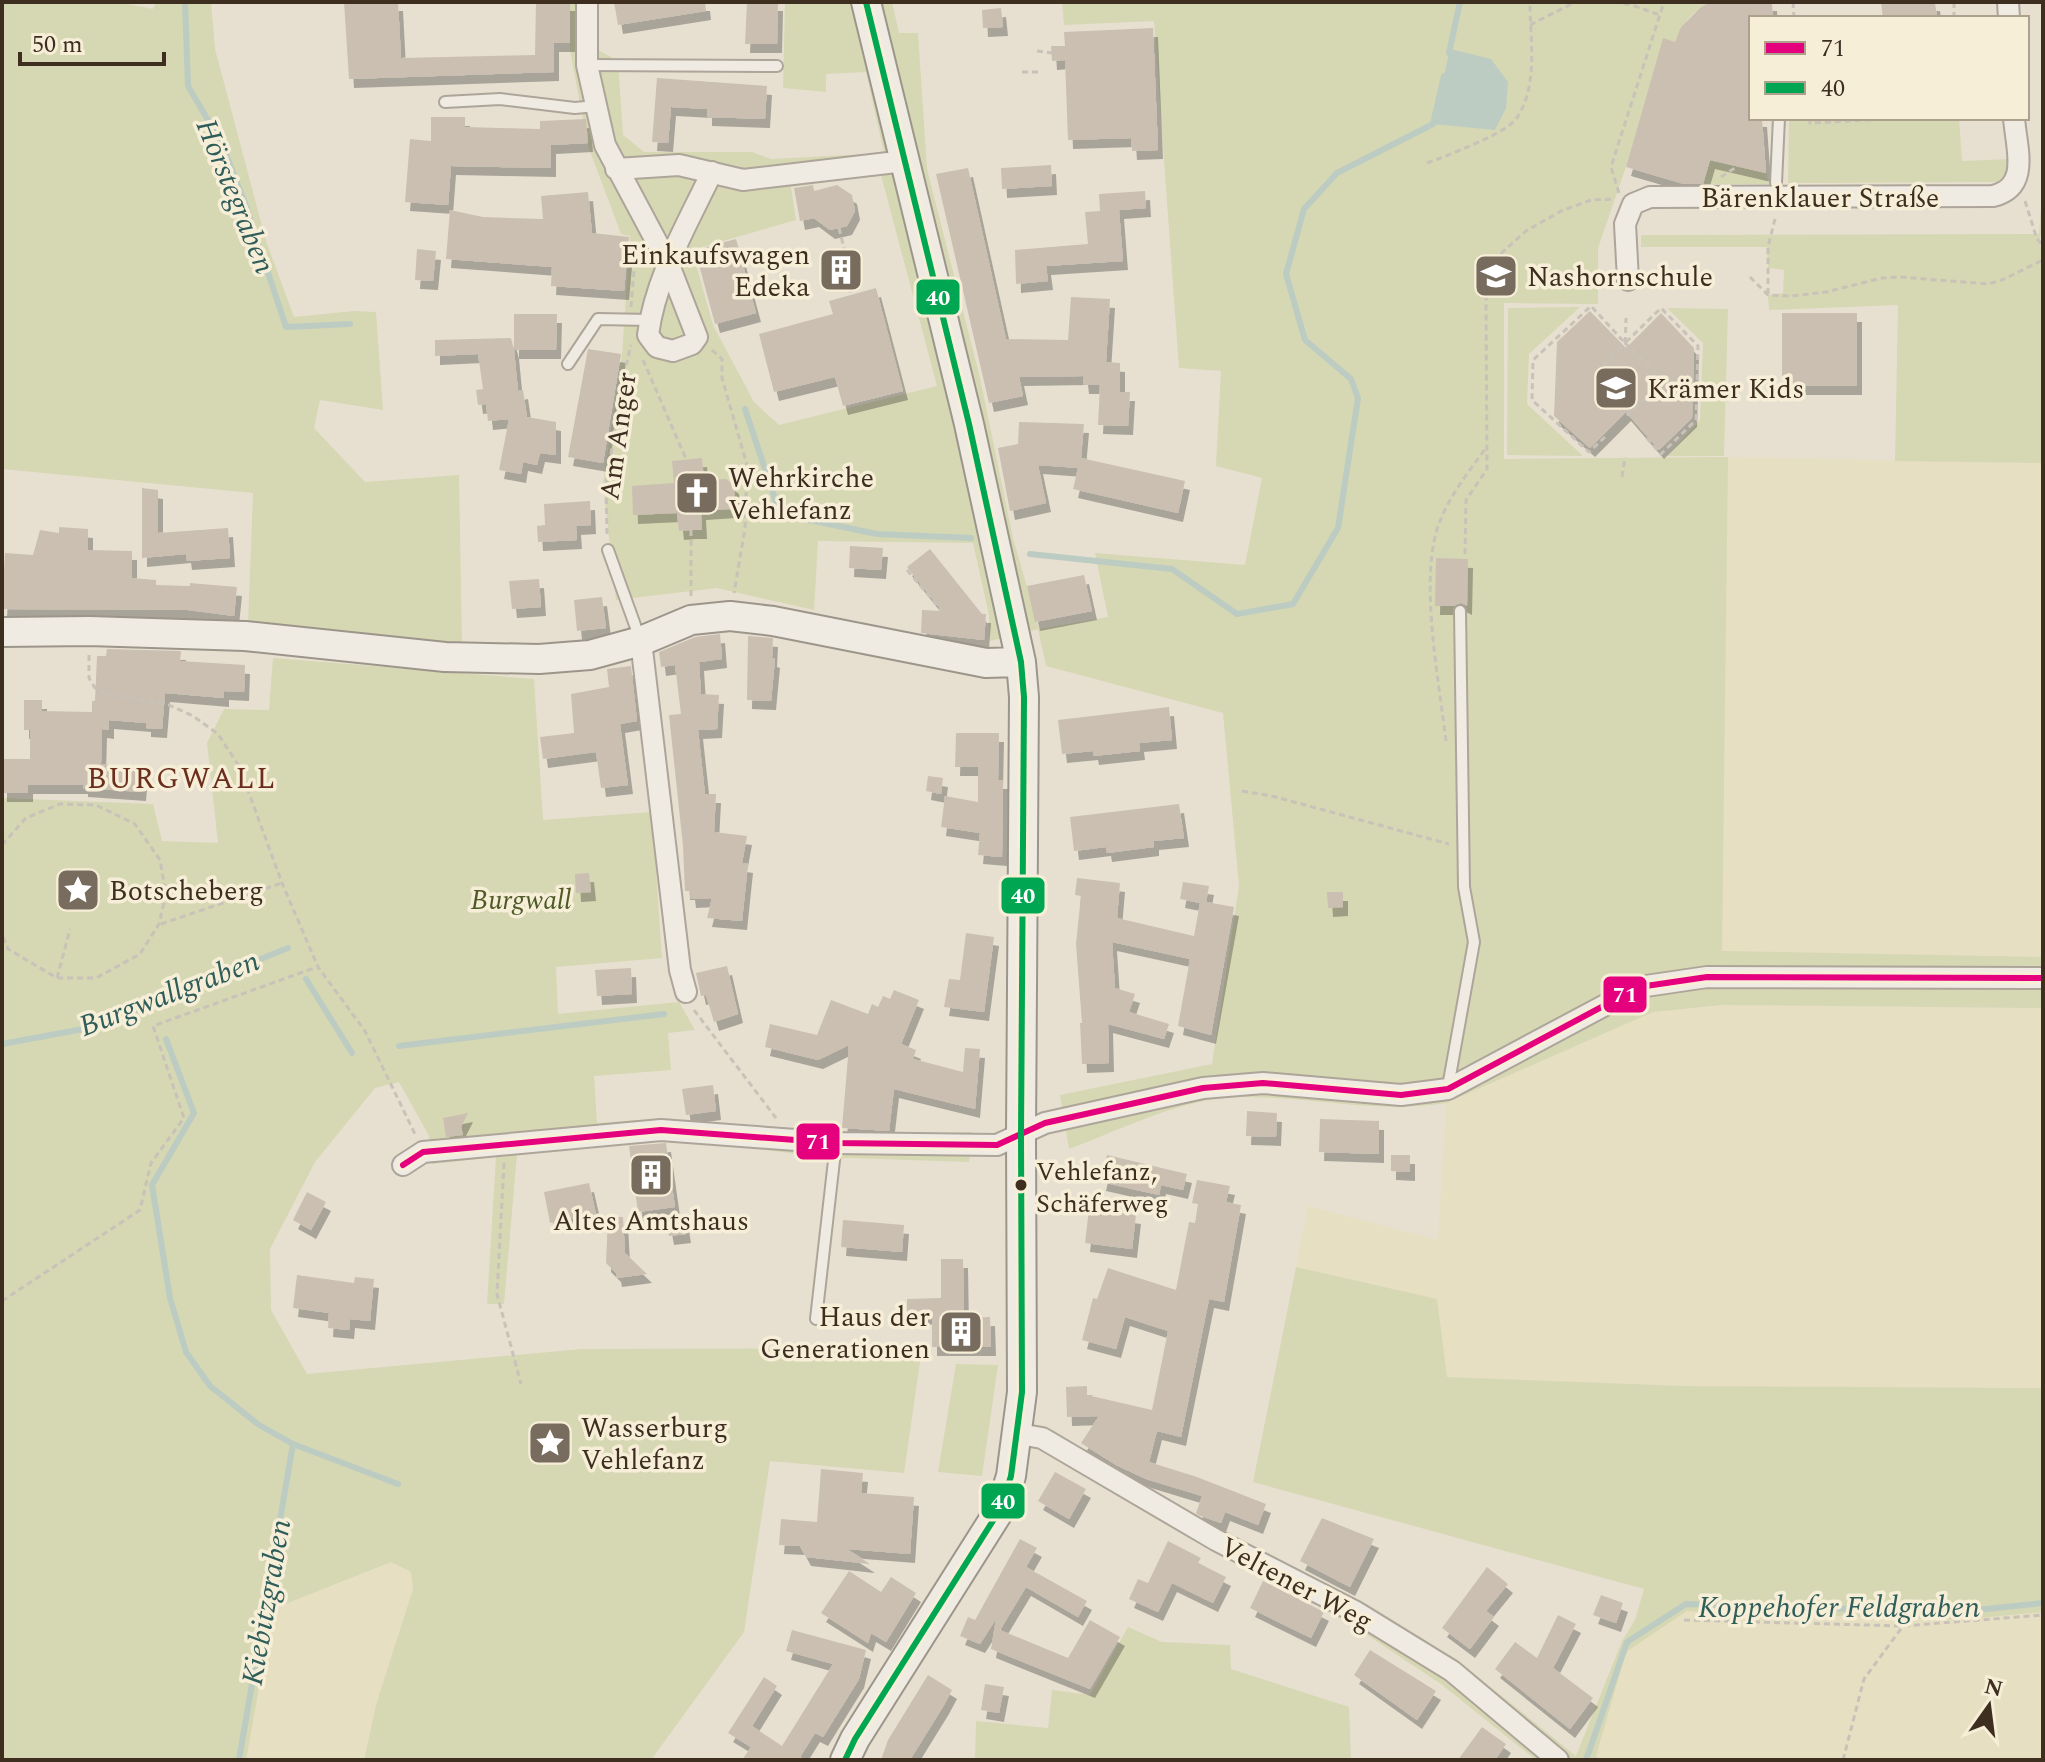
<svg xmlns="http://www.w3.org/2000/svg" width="2045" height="1762" viewBox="0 0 2045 1762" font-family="Spectral,serif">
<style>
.farmland{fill:#e6dfc2}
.green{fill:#d6d7b3;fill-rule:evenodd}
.water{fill:#bcccc2}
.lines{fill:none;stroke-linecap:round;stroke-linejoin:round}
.stream{stroke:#bcccc2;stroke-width:6}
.building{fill:#cbbfb2;filter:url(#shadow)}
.lane-casing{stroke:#ada599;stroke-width:14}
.street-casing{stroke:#ada599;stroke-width:24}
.secondary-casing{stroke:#9c958a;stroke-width:32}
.path{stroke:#c8c2b9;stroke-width:3;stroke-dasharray:6 4;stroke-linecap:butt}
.lane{stroke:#efebe3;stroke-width:10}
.street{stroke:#efebe3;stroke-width:20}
.secondary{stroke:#efebe3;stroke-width:28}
.bus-1-casing{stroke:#f7eed8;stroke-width:12}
.bus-2-casing{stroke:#f7eed8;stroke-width:12}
.bus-1{stroke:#e5007d;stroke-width:6}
.bus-2{stroke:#00a651;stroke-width:6}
.bus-dot{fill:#3d2e20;stroke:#f7eed8;stroke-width:3}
.labels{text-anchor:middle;stroke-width:7;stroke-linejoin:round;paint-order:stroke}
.bus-label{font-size:26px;fill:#3d2e20;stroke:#f7eed8;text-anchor:start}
.street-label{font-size:28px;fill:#3d2e20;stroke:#f7eed8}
.poi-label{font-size:28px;fill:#3d2e20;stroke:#f7eed8;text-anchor:start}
.park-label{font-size:28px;font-style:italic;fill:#4d5a26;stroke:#f7eed8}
.water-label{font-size:30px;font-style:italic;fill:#2f5d5a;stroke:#f7eed8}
.neighbourhood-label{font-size:30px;letter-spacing:2px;fill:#6b2e1e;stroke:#f7eed8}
.line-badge{stroke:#f7eed8;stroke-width:3}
.badge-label{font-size:22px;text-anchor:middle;font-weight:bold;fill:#fff}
</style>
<defs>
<filter id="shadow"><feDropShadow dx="5" dy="9" stdDeviation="0" flood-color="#0004"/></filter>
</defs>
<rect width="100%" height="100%" fill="#e7e0d1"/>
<path class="farmland" d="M1728,457L2043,463V957L1721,952Z
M1722,1005L2043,1008V1388L1685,1386L1446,1377L1437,1299L1296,1267L1308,1206L1438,1240L1446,1103L1653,1012Z
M391,1562L411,1572L413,1589L376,1705L364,1760H246L265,1655L278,1607Z
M1687,1611L1956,1620L2043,1612V1760H1600L1596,1756L1626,1652Z"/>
<path class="green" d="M2,2H118L153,9L156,2H211L215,49L266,241L294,317L354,311L376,312L383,410L320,400L314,428L365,482L459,475L462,646L248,626L253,493L2,469Z
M570,2H594L593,47L618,61L623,135L644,152H752L771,159L884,153L866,72L826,74V92L783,88L785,2H892L899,33H918L927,169L980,378L1013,538L1039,629L1108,617L1095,553L1245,565L1262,478L1216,466L1221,371L1179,368L1154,21L1064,25L1062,2H1711C1693,11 1682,22 1675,42L1663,39L1626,167L1598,248V304L1504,303V459L1728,457L1722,951L2043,957V1008L1722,1005L1653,1012L1446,1103C1379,1114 1312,1097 1244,1097C1187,1096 1122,1129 1069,1149L1060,1095L1212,1064L1239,886L1223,713L1046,666L1038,629L990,641L989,615L973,543L818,541L814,610L717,588L616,600L603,484L622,354L630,236L621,234L588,146L570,50ZM881,175L937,386L779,425L754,402L713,325L692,250L796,220L791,187Z
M1959,118L1962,161L2010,159L2008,182L1788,183L1789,119Z
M1710,160L1766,173L1769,184H1703Z
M2043,181V237L2040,236L2043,283V463L1895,461L1898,305L1769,310L1768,295L1783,293L1784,270L1768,268L1767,247H1641V235L2039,234Z
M1580,307L1529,354L1527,404L1583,456L1507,455L1508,308Z
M1667,308L1728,309L1724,456H1667L1700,420L1703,343Z
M273,658L534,679L543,820L652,812L662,958L556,967L558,1014L679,1002L695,1030L668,1033L671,1070L594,1076L597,1123L637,1120L888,1136L972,1132L969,1162L820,1157L664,1137L517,1154L504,1304H487L496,1157L432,1164L429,1136L399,1082L375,1088L315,1162L270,1249L271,1310L307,1374L582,1349L922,1348L904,1473L770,1461L744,1632L651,1760H364L376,1705L413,1589L411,1572L391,1562L278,1607L265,1655L246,1760H2V798L153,804L162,841L218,843L207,743L224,709L269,710Z
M1296,1267L1437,1299L1447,1377L1685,1386L2043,1388V1612L1956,1620L1687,1611L1626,1652L1596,1756L1600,1760H1536L1441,1684L1352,1625L1165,1523L1042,1451L1053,1430L1180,1508L1367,1604L1456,1659L1576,1756L1622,1641L1635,1620L1644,1589L1253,1482Z
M956,1364L998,1365L982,1476L938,1472Z
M1128,1627L1162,1642L1230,1645L1231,1669L1349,1707L1351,1760H975L976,1721L1048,1728L1052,1690L1090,1695Z"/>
<path class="water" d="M1450,49L1491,59L1508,82L1506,108L1495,130L1433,124Z"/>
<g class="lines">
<path class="stream" d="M185,2L188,86L222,144L245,203L286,327L350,324
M1449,53L1460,2
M745,409L780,514L877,534L971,538
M1030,554L1172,569L1237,614L1293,604L1338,528L1358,398L1351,379L1305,340L1286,274L1304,209L1337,173L1433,124L1444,76
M306,979L352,1053
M166,1039L194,1113L152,1185L170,1298L186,1352L210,1386L259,1425L293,1444L398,1484
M2,1044L94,1027L288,948
M399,1046L664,1014
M239,1760L293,1444
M1586,1760L1627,1642L1686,1604L1957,1612L2043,1603"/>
</g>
<path class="building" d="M344,2H398L401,58L535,55L536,2H570V43H554V72L349,79Z
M614,2H705L706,11L618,25Z
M747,2H778L777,44H745Z
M1710,2H1772L1773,18H1751V118H1762L1766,173L1710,160L1703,184H1684L1626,167L1663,38L1675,42L1681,27L1700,8Z
M1881,2H1935L1937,18H1883Z
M1001,8L1003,27L983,28L982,10Z
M1153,28L1158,150L1132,151L1131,138L1068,140L1065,60L1052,61L1051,46H1065L1064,32Z
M657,78L767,86L765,119L707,117V109L671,107L668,143L652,142Z
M431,117H465V127L540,129V121L586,119L588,143L551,145V168L451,166L448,205L405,202L410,139L431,141Z
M1051,165L1052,186L1002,189L1001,168Z
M968,168L1006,339L1068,340L1071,297L1110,299L1106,362L1120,363V392H1130L1128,426L1098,425L1100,385H1084L1083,376L1019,377L1023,396L989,403L936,174Z
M813,185L814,191L837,185L852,195L855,211L847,226L830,230L814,218L800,221L794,188Z
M1145,191L1146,208L1119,210L1123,261L1046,266L1048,281L1016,284L1015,250L1088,244L1085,212L1100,211L1099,194Z
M588,192L592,233L629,237L624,291L551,286L552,267L446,259L450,210L483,217L543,219L541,196Z
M736,239L756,313L715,324L695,250Z
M417,249L436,251L433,281L415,280Z
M876,288L903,391L843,406L835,377L774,392L759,334L833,314L829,301Z
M1590,311L1626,348L1661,313L1694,348L1692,418L1659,450L1626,412L1590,448L1554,416L1557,342Z
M1782,313H1857V386H1782Z
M514,314H557L556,350H514L518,391L523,390L527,417L556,422V455L540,453L537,465L523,462L521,474L499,470L509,419L488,421L486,404L478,405L476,390L483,389L478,354L435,356V340L511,338L514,350Z
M588,349L621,354L603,463L568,457Z
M1019,422L1084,424L1081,458L1185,481L1178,513L1073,489L1078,468L1038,465L1046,503L1010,511L998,448L1018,444Z
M702,458L704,480L726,479L734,485L735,501L731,509L701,511L702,530H691L679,531L677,513L633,515L632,486L674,483L672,461Z
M142,488L158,490V533L228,528L230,558L187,561L186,554L142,558Z
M590,501L591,525L576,526L577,540L538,542L537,526L545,525L544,504Z
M59,527L88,529V550L132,551V578L156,580V585L190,586V583L237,587L234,616L188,610L2,609L5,553L33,555L40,530L59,533Z
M850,546L883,548L881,570L849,568Z
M930,549L982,614H986L984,640L921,633L922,610L942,611L907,567Z
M1436,558L1468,559L1467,606L1461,603L1454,606H1435Z
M1084,575L1092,611L1035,622L1027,586Z
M539,579L541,607L512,609L509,581Z
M602,597L606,628L577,631L574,600Z
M720,634L722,659L699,662L701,694L719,695L717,729L698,730L705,794H716L714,832L747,836L742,863L748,864L742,921L707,918L712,898L691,899L690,891H685L683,846L669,715L681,714L675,665L661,667L659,652L695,637Z
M748,636L773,638L772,658L775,659L771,701L747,700Z
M107,649L181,651L180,661L245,665L244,692L224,691V698L165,693L162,729L146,728V723L109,720V730L102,729L101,764L143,768L141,792L83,788V785H28V793H2V759H30V730H24V700H42V711L92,712V701H95L97,656H106Z
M631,666L637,721L620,724L628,785L601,788L596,752L543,759L540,737L574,733L571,694L609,687L607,669Z
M1169,707L1172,740L1139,743L1140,751L1094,756L1093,751L1062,754L1058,720Z
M956,733H999L998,780H1003L1002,857L978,855L980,833L941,827L945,796L978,802V767H955Z
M928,776L943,778L941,794L926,791Z
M1179,804L1184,838L1154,841V847L1107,853L1106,847L1074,851L1070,817Z
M589,873L591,892L576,893L575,874Z
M1077,878L1120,883L1117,918L1194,936L1200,903L1180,899L1183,882L1209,886L1206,902L1234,907L1211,1035L1178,1026L1190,959L1112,942L1115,988L1135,994L1129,1012L1169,1024L1164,1039L1108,1024L1109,1063L1082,1064L1080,1023H1082L1076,944L1081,896L1075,895Z
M1327,892H1343V907L1328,908Z
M966,933L994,937L984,1012L944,1007L949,979L960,980Z
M727,966L738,1014L714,1022L706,995L701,996L696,973Z
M631,968L632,994L597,996L595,970Z
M894,990L919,1000L901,1044L916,1050L913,1059L963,1072L965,1048L980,1049L975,1109L894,1089L889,1131L842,1128L849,1045L818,1060L765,1047L770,1024L817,1035L831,1000L868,1014L872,1004L878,1007L883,996L890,999Z
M713,1085L716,1111L686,1115L682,1089Z
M1247,1111L1277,1113L1276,1137L1246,1136Z
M468,1113L461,1127L463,1135L446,1137L443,1118Z
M1320,1119L1379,1121V1154L1319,1152Z
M666,1143L675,1207L638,1212L629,1146Z
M1107,1155L1187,1174L1183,1190L1161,1185L1159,1195L1101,1182Z
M1391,1155H1410V1172L1391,1171Z
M1197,1180L1230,1186L1226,1202L1241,1205L1224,1302L1209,1299L1181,1437L1157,1431L1149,1462L1197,1477L1266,1504L1258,1525L1225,1512L1221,1523L1198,1515L1196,1513L1202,1496L1146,1479L1116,1465L1081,1443L1099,1416L1067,1417L1066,1387L1087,1386V1395L1152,1410L1168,1331L1125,1317L1116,1349L1082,1340L1093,1298L1097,1299L1108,1268L1176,1290L1189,1222L1195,1223L1198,1204L1192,1203Z
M589,1183L596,1214L550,1223L544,1192Z
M307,1192L326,1202L311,1230L293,1220Z
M1089,1209L1136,1215L1132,1249L1085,1243Z
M683,1216L686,1234L669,1236L666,1219Z
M608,1217H623L625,1253L647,1274L617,1278L616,1273L606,1263Z
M843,1220L904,1225L902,1252L841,1247Z
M941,1259H963L964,1318L990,1317L991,1347H932V1316L907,1314V1299L941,1298Z
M297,1275L354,1283L355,1277L374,1279L370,1321L350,1319L349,1330L328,1328L329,1313L293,1308Z
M821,1469L863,1473L861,1493L914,1497L910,1554L847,1549L870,1564L806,1557L800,1546L779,1545L781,1519L817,1522Z
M1055,1472L1086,1489L1069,1519L1038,1501Z
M1322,1518L1374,1539L1350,1587L1300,1561Z
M1020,1539L1037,1548L1026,1567L1087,1601L1078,1617L1026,1587L1000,1630L1068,1658L1090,1620L1120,1637L1090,1689L991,1649L996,1619L980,1644L960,1636L968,1617L975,1620Z
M1168,1541L1201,1558L1198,1563L1226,1577L1213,1603L1172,1583L1158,1612L1129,1599L1138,1579L1148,1583Z
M1487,1567L1508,1584L1486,1611L1494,1617L1470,1649L1442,1628Z
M849,1571L881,1592L891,1577L916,1593L886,1642L871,1633L868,1643L821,1613Z
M1263,1581L1324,1612L1311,1638L1250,1608Z
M1601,1595L1623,1603L1616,1623L1593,1615Z
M1558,1615L1576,1624L1553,1668L1593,1698L1570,1729L1495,1669L1515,1642L1537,1658Z
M792,1630L866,1650L859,1679L823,1737L815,1733L800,1757L805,1760H742L751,1747L728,1733L764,1677L777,1686L752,1726L782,1746L833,1664L786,1651Z
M1370,1650L1436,1691L1417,1720L1354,1675Z
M928,1675L952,1690L944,1705L910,1760H881L888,1740Z
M985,1684L1004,1687L999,1713L981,1710Z
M1482,1727L1506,1744L1495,1760H1458Z"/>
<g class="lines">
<g class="lane-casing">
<path id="lane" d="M587,65L777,66
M445,102L500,99L575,108L596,106
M1776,183L1779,118
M568,364L598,319L650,320
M608,550L640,639
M1448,1087L1474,942L1464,887L1460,611
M816,1319L836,1143"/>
</g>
<g class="street-casing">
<path id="street" d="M587,2V65L605,145L669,265L697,337L692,344L673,351L657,347L648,335C655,278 688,223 712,172
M2008,2L2009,18
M616,169L679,165L743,180L905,161
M1628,280L1625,224L1633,204L1650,197L1993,196C2031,187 2016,147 2014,118
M641,641L680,970L686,992
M403,1165L423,1152L661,1130L836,1143L997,1145L1045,1123L1203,1088L1263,1083L1401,1095L1448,1089L1639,987L1707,977L2043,978
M1019,1434L1042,1438L1216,1540L1356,1612L1452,1671L1558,1760"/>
</g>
<g class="secondary-casing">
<path id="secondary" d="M2,632L89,631L245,636L445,657L539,659L590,655L641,641L691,620L730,616L773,621L986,663L1021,662
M845,1760L855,1739L1001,1508L1011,1476L1022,1392L1021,1134L1024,697L1021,662L969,424L866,2"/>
</g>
<path class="path" d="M1614,2L1632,5L1660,15
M1793,2L1794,18
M1954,2V18
M1530,25L1575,2
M1037,51L1052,53
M1022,72H1038
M1809,118L1810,123L1906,118
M1427,163C1446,156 1505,134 1516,119C1539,87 1530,38 1530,2
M1721,177L1738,166
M1619,193L1611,167L1664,2
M2025,201L2037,239L2043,245
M839,228L851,276L850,295
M1750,277L1768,295L1791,296L1826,292L1882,278L1900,277L1988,284L2002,280L2043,260
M1768,294V247L1776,215
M631,307L636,247
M712,350L722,359V378L747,465L745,528L734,593
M1625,353L1626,318
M643,360L686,459
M1596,372L1625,343L1656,374
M1597,390L1626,416L1654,392
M1605,437L1589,452L1532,400L1533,360L1591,306L1625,343L1661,308L1698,346L1696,420L1661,454L1645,436
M1622,477L1625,457
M691,530V596
M607,534L606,485L623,379L631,345
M1465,554L1466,500L1487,469L1486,299L1497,257L1526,231L1561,211L1591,200L1615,199
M907,570L942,611
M89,655V678L95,688L107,694L169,705L193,716L218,734L239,766L282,883L318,967L365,1031L415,1134
M1446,741C1439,681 1418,575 1440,521C1451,494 1469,471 1486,448
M1242,791L1272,796L1449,844
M2,845L26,818L60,804L96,805L135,824L160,860L166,894L159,924L140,954L96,978H57L8,949L2,935
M161,924L282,883
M57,978L70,929
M694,1010L776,1118
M504,1163L497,1294L521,1384
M2,1301L140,1210L151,1163L184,1118L153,1026L317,967
M1684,1620L1903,1626L2043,1615
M1843,1760L1864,1679L1903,1626"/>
<use href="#lane" class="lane"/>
<use href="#street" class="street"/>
<use href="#secondary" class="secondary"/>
<g class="bus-1-casing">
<path id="bus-1" d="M403,1165L423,1152L661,1130L836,1143L997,1145L1045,1123L1203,1088L1263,1083L1401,1095L1448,1089L1639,987L1707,977L2043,978"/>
</g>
<g class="bus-2-casing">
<path id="bus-2" d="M845,1760L855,1739L1001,1508L1011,1476L1022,1392L1021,1134L1024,697L1021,662L969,424L866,2"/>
</g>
<use href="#bus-1" class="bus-1"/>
<use href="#bus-2" class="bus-2"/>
</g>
<defs>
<g id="building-square" transform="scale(2.3)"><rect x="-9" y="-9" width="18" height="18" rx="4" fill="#786c5e" stroke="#f7eed8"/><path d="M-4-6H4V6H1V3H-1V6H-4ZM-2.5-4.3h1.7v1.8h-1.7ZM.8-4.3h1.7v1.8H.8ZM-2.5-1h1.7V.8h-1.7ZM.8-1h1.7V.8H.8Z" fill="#fff"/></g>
<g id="school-square" transform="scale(2.3)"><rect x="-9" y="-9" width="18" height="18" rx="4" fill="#786c5e" stroke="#f7eed8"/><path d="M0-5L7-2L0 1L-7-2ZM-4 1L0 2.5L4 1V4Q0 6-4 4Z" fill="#fff"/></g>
<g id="church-square" transform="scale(2.3)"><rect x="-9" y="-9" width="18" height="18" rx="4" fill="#786c5e" stroke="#f7eed8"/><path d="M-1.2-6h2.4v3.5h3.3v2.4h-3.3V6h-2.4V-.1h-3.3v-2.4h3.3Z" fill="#fff"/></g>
<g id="sight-square" transform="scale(2.3)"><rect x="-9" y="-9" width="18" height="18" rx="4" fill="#786c5e" stroke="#f7eed8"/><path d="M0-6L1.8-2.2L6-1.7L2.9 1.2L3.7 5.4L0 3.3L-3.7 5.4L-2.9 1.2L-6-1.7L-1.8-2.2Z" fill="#fff"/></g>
</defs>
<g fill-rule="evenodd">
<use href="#building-square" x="841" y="270"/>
<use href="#school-square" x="1496" y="276"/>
<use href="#school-square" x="1616" y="388"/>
<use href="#church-square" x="697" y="493"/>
<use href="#sight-square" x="78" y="890"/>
<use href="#building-square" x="651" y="1175"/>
<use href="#building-square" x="961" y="1332"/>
<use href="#sight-square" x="550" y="1443"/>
</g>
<circle class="bus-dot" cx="1021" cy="1185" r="7"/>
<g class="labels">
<g class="bus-label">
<text x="1036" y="1180">Vehlefanz,<tspan x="1036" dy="32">Schäferweg</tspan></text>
</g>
<g class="street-label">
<text x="1820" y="207">Bärenklauer Straße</text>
<text transform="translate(617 436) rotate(-82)" y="10">Am Anger</text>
<text transform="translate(1297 1583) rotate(28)" y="10">Veltener Weg</text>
</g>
<g class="poi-label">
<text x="810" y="264" text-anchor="end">Einkaufswagen<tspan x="810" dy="32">Edeka</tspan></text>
<text x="1527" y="286">Nashornschule</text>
<text x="1647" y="398">Krämer Kids</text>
<text x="728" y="487">Wehrkirche<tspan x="728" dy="32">Vehlefanz</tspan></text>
<text x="109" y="900">Botscheberg</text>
<text x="651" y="1230" text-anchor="middle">Altes Amtshaus</text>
<text x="930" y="1326" text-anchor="end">Haus der<tspan x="930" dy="32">Generationen</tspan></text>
<text x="581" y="1437">Wasserburg<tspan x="581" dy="32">Vehlefanz</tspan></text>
</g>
<g class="park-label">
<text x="521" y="909">Burgwall</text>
</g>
<g class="water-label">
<text transform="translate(236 196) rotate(68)" y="10">Hörstegraben</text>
<text transform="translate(169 993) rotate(-21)" y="10">Burgwallgraben</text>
<text transform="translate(266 1602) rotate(-80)" y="10">Kiebitzgraben</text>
<text x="1839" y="1617">Koppehofer Feldgraben</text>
</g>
<g class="neighbourhood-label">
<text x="182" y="788">BURGWALL</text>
</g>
</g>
<g class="line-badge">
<rect x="915" y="278" width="46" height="38" rx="8" fill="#00a651"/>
<rect x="1000" y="876" width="46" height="39" rx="8" fill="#00a651"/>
<rect x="1602" y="975" width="46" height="39" rx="8" fill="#e5007d"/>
<rect x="795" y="1122" width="46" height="39" rx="8" fill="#e5007d"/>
<rect x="980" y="1482" width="46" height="38" rx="8" fill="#00a651"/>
</g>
<g class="badge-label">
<text x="938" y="305">40</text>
<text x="1023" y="903">40</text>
<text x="1625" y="1002">71</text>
<text x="818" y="1149">71</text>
<text x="1003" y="1509">40</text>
</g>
<rect width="2045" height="1762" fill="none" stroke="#3d2e20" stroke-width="8"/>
<rect x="1749" y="16" width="280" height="104" fill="#f7eed8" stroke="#ada18e" stroke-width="2"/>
<rect x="1765" y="42" width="40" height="12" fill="#e5007d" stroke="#ada18e" stroke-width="2"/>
<text x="1821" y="56" font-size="24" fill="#3d2e20">71</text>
<rect x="1765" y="82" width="40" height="12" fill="#00a651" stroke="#ada18e" stroke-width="2"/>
<text x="1821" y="96" font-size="24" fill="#3d2e20">40</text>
<g transform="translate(1989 1706) rotate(14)" stroke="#f7eed8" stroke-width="6" paint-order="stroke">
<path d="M0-6L14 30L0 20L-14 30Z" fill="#3d2e20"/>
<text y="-12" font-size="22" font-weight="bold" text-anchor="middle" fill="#3d2e20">N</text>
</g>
<path d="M20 52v12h144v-12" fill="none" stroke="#3d2e20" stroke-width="4"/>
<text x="32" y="52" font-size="24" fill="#3d2e20" stroke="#f7eed8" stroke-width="6" paint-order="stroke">50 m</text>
</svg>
